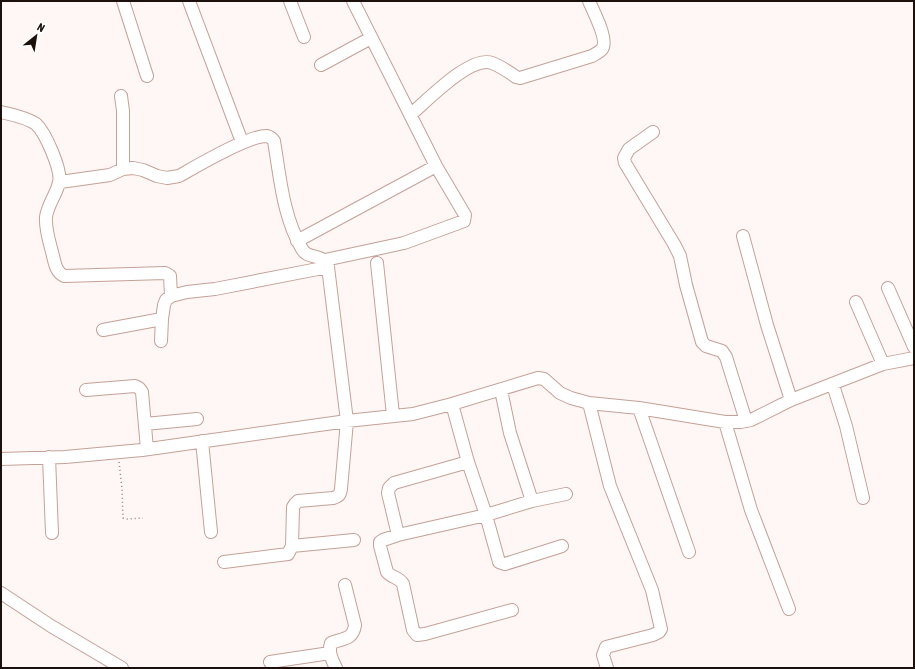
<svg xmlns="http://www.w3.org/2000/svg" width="915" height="669" viewBox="0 0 915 669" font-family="'Asap Condensed',sans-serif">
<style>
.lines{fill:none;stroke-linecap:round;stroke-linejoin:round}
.minor-casing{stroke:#c4a198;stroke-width:14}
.path{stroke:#8f8583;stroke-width:1.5;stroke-dasharray:1 3;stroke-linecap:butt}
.minor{stroke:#fff;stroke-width:12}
</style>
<rect width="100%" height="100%" fill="#fff7f6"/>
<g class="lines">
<g class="minor-casing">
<path id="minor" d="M123,1L147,76
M189,1L242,142
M290,1L304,37
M321,65L371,38
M121,96L123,111V169
M1,112C13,115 26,117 36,124C45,132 62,170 59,182C57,194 48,203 46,217C45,230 50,243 53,256C55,264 56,272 64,276L165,273L170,276L171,296
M410,115C426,102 470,55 492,63C500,66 509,72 516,77L520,78L592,56C595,54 600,52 602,49C609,40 593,11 589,1
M653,132L629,149L624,158L625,163L674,244L680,256L686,285L702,342L706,346L722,351L726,357L746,421
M60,182L110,175L123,169L133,168L143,170L157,176L167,178L179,176C197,166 249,135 267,136C271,137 272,138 274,141C280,177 283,217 302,249C309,261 321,251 328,267L347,421L341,489C340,495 339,496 333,498L298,501L295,504L293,507L292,546L288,554L224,562
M743,236L767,325L791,400
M297,241L436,166L353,1
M325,260L404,243L464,221L465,215L436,166
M377,263L393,415
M888,288L914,347
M856,302L883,364
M103,330L162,319L164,305L166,300L171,296L187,292L215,289L328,267
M161,341L162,319
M833,385L846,426L863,498
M86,390L135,386L139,388L142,392L147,449
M501,390L510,433L532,501L486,515L499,562L505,564L562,546
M589,403L610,486L652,590L661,629L659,632L653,635L606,647L603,655L607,668
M452,404L468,462L486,515L398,535L383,540L380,542V546L387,572C392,578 399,577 403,584L413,630L417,635L425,634L512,610
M639,408L689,552
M725,422L751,510L789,609
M145,424L197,419
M202,441L211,532
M49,457L52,533
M1,459L65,457L142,450L347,421L413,414L452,404L538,378L544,379L560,393L571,398L589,403L639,408L725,422H741L751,420L791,400L883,364L914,358
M532,501L566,494
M398,535L388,493L389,488L394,483L468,462
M292,546L354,540
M1,593L51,626L122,668
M270,662L330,653
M336,668C332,660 328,652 331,643C343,638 353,640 355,625L345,585"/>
</g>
<path class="path" d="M119,462L122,489L123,518L127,519L143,518"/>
<use href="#minor" class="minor"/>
</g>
<rect width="915" height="669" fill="none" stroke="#1c100d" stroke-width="4"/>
<g transform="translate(36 36) rotate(30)" stroke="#ffffff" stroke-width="3" paint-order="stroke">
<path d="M0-3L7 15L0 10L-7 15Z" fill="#1c100d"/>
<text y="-6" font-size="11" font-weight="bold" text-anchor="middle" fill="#1c100d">N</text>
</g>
</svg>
